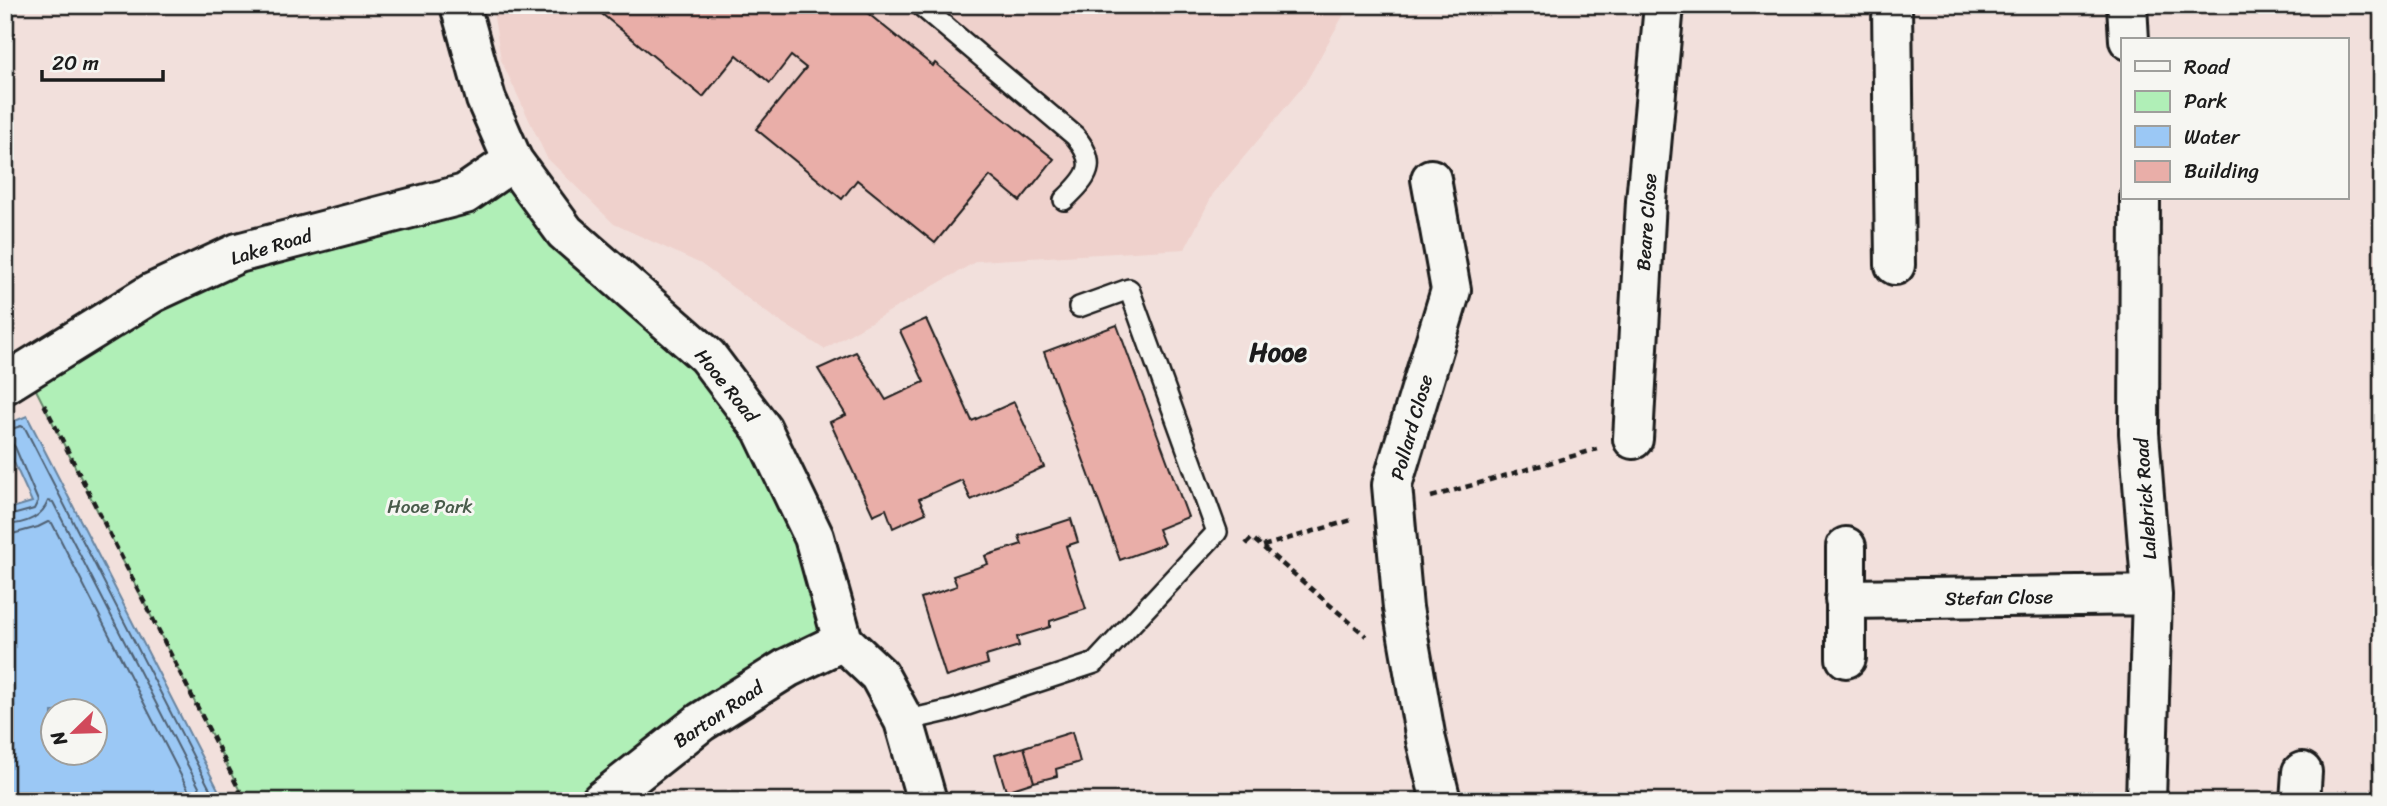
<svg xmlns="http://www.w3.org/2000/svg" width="2387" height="806" viewBox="0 0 2387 806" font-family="Sriracha,sans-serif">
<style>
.built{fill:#efd1cc}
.green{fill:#b0efb7;stroke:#66866a;stroke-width:2}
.water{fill:#9bc8f5;stroke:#68839e;stroke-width:2;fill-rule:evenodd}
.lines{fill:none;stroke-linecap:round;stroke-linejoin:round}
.shore{stroke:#4f6173;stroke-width:2}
.building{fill:#e9aea8;stroke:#1c1c1c;stroke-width:2}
.lane-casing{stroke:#1c1c1c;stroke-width:24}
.street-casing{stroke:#1c1c1c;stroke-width:44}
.secondary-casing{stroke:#1c1c1c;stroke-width:44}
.path{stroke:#1c1c1c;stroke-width:4.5;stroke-dasharray:7 5;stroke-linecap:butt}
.lane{stroke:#f6f6f2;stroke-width:19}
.street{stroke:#f6f6f2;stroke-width:38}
.secondary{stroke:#f6f6f2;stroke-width:38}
.labels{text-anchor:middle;stroke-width:6;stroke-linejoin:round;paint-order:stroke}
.street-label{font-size:19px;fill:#1c1c1c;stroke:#f6f6f2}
.park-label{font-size:19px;fill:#485b4a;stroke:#f6f6f2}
.district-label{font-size:26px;font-weight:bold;fill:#1c1c1c;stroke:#f6f6f2}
</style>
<rect width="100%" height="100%" fill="#f2e0dc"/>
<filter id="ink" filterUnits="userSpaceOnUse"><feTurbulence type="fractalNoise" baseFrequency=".0143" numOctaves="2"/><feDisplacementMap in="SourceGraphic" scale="14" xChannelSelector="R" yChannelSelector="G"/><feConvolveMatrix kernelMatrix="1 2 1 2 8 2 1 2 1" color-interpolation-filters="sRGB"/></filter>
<g filter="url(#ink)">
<path class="built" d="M492,5H1349L1305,84L1213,194L1185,249L977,261L824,349L770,315L701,264L614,224L547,158L501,60Z"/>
<path class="green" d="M513,161L707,356L843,641L601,801H245L27,372L152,293Z"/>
<path class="water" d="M27,416L224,801H5V510L32,502L5,443V425ZM52,712H94V754H52Z"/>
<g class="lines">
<path class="shore" d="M5,431L21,426L25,428L216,801
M5,442L11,443L15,447L38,501L34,509L5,517
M5,525C23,524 42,518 48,501L53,502L206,801
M5,536L38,527L48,522L52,523L194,801"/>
</g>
<path class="building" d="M591,5H869L865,11L933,66L935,63L1054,159L1020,201L990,176L935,243L857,180L842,199L756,129L806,68L791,56L770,83L737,55L703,97Z
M926,319L972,421L1014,402L1044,467L971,500L962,480L919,499L926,513L893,528L886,509L873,515L830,422L846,415L818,369L856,352L886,400L924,382L900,331Z
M1117,325L1188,517L1158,529L1164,544L1120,560L1044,352Z
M1071,519L1078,542L1066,546L1086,609L1050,621V627L1017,637L1019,646L986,656L988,664L946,677L921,598L957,586L953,576L988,564L985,556L1022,544L1019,536Z
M1072,732L1080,762L1056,769L1057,776L1034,782L1024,747Z
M1024,747L1034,782L1006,791L995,755Z"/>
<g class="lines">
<g class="lane-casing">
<path id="lane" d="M920,5L1075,136C1099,165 1088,177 1064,200
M904,721L952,710L1095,663L1217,532L1129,289L1079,307"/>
</g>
<g class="street-casing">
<path id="street" d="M1892,5L1895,265
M2127,5L2129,40
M1431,179L1451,290L1392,485L1403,608L1426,740L1441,801
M2140,198L2139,433L2152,595L2146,801
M5,384L152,293L238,253L465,194L513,161
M1633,439L1646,201L1664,5
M1845,599L2152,595
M1846,658V547
M601,801L701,722L787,668L843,641
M2300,801L2302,772"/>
</g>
<g class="secondary-casing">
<path id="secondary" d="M460,5L486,99L513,161L565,232L707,356L762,429L814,537L843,641L879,675L904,721L927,801"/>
</g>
<path class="path" d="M44,404L245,801
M1431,497L1597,449
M1246,544L1252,538L1366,636
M1263,546L1355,519"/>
<use href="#lane" class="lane"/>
<use href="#street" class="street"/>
<use href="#secondary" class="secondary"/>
</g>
</g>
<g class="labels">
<g class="street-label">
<text transform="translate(1646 222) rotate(-86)" y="7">Beare Close</text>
<text transform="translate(271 246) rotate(-17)" y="7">Lake Road</text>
<text transform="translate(727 385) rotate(51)" y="7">Hooe Road</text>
<text transform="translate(1411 427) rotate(-74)" y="7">Pollard Close</text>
<text transform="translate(2145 499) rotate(-94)" y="7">Lalebrick Road</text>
<text transform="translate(1999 597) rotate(-1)" y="7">Stefan Close</text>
<text transform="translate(718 714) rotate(-34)" y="7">Barton Road</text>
</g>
<g class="park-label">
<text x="430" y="513">Hooe Park</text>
</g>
<g class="district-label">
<text x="1278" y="361">Hooe</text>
</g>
</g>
<rect width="2387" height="806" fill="none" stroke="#f6f6f2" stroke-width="28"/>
<rect x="14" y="14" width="2359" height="778" fill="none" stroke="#1c1c1c" stroke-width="2.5" filter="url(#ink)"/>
<rect x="2121" y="38" width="228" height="161" fill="#f6f6f2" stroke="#9f9f9c" stroke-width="2"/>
<rect x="2135" y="61" width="35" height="10" fill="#f6f6f2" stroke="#9f9f9c" stroke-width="2"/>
<text x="2184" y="74" font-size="21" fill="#1c1c1c">Road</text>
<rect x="2135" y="91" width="35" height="21" fill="#b0efb7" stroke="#9f9f9c" stroke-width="2"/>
<text x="2184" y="108" font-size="21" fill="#1c1c1c">Park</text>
<rect x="2135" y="126" width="35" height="21" fill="#9bc8f5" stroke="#9f9f9c" stroke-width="2"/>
<text x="2184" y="144" font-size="21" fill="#1c1c1c">Water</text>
<rect x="2135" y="161" width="35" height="21" fill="#e9aea8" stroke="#9f9f9c" stroke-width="2"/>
<text x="2184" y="178" font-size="21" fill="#1c1c1c">Building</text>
<g transform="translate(74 732) rotate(247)"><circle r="33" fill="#f6f6f2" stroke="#9f9f9c" stroke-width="2"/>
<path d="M0-5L12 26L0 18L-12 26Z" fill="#d1495b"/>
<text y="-10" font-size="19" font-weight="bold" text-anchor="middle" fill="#1c1c1c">N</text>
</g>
<path d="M42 70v10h121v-10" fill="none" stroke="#1c1c1c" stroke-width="3.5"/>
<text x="52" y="70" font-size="21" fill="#1c1c1c" stroke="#f6f6f2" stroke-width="5" paint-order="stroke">20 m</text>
</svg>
